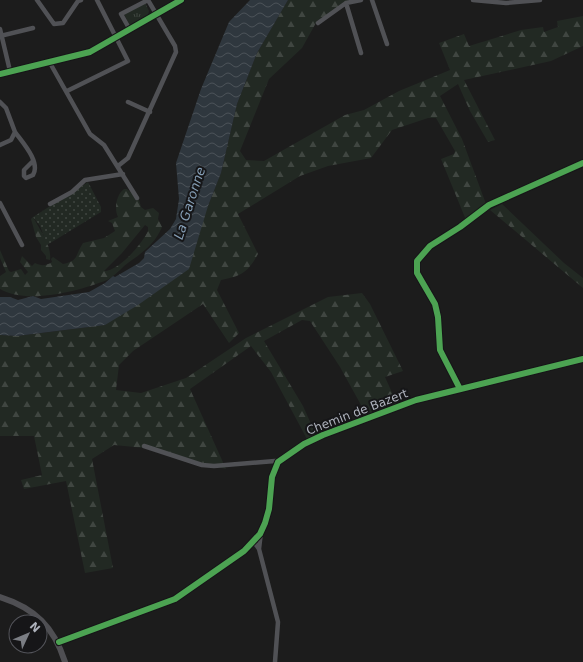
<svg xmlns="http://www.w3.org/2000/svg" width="583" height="662" viewBox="0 0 583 662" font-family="'DejaVu Sans',sans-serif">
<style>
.grass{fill:url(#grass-tufts)}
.forest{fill:url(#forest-firs);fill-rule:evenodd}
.garden{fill:url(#garden-dots)}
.water{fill:url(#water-waves)}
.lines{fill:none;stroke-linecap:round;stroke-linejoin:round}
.street{stroke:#505155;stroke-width:4.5}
.secondary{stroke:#4f4f53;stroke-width:6}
.cycleway-casing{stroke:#161618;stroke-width:8}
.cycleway{stroke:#4ca352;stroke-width:6}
.labels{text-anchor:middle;stroke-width:4;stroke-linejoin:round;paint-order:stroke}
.street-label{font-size:12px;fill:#aeb2bc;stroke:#161618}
.water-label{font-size:13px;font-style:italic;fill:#869fb6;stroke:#161618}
</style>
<defs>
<pattern id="grass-tufts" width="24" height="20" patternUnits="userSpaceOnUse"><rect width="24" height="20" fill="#222923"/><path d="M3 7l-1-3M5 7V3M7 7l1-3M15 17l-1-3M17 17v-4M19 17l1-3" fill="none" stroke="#404641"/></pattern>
<pattern id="forest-firs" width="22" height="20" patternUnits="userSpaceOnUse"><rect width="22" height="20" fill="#222923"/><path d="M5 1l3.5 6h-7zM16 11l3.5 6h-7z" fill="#404641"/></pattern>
<pattern id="garden-dots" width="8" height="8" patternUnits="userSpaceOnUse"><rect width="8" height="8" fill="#222923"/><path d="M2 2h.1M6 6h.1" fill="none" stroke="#404641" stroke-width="1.8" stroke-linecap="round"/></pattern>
<pattern id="water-waves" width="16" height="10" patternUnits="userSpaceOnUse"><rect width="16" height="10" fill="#2f373e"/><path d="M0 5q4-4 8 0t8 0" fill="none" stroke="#4b5258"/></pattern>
</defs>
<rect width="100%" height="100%" fill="#1c1c1c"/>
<path class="grass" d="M145,3L149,11L148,15L130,26L124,14Z"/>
<path class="forest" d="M288,0H352L317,21L302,48L269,79L240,151L246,160L264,161L345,115L364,110L399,91L450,70L439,43L464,34L469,46L521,30L543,27L544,32L558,27L557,21L583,16V46L551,61L464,80L495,140L488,142L470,111L458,84L440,96L462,139L486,204L466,220L441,159L454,154L455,151L436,118H428L392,130L371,158L328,166L300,176L238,214L258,254C248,272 242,276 221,280L217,290L239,333L229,343L203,304L133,351L119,365L116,390L141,393L186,378L246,338L328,297L362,293L370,304L403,371L385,377L398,406L366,414L340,367L310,321L302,320L264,341L303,406L316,435L307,439L271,372L251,346L190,389L226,469L145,448L114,445L92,459L113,568L85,573L66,481L24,489L21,480L42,475L34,436H0V335L18,336L105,325L208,206L221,173L237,104L257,53Z
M124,189H127L139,200L141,207L145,210L153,208L159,213L158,219L162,227C154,246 140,254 124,266C119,271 113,277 107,280C79,291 27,305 0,289V276L6,272L0,258V250L9,271L11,272L21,269L25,275L28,272L20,262L22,256L32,266L35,263C41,266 46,266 52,262L51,259L53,257L63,264C79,261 75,255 83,243L104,238L115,231L112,223L108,221L118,217C114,209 116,195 124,189ZM145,225L148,227V231C142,244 119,271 104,271L122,253Z
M502,204L564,263L583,278V288L490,210Z
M33,217C40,230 52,246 50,260L46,259V256L41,250V245L36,237L31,219Z"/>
<path class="garden" d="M88,182L101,207V212L47,245L40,226L33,217Z"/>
<path class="water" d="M250,0H288L257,53L237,104L221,173L208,206L189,269L138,305L105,325L17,336L0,335V297H10L18,300L33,296L41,299L89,292L105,283L113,276L115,277L139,263L144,258L145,252L170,229L176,219L179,199L176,163L201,89L229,22Z"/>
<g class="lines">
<path class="street" d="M37,0L54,24L63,23L78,1L81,0
M372,0L387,44
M473,0L506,3L540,0
M346,3L361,53
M318,23L346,3L361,0
M0,29L10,71
M130,30L121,14L148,0
M0,36L33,28
M50,63L90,134L104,145L137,198
M0,74L90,52L181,0
M67,91L128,61L97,0
M0,102L6,108L15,132L11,140L0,145
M128,102L150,112
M15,132C22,142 41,162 33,175L26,178L24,176V170L33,161
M118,166L128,158L176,52L175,46L148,0
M0,203L22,245
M50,204L72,192L85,180L123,174
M460,389L440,350L438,317L435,304L417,273V261L430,246L460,227L489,205L583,163
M144,446L202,465L214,466L275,461L278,462
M254,542L259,549L278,622L275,662
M259,549L261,532"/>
<path class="secondary" d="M0,597C35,608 54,627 65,662
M59,642L175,599L244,551L260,534L265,523L269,509L272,477L278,462L304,444L323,435L416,400L583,359"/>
<g class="cycleway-casing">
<path id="cycleway" d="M0,74L90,52L181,0
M460,389L440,350L438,317L435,304L417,273V261L430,246L460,227L489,205L583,163
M59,642L175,599L244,551L260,534L265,523L269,509L272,477L278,462L304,444L323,435L416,400L583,359"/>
</g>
<use href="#cycleway" class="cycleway"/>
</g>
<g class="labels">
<g class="street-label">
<text transform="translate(357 412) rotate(-21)" y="4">Chemin de Bazert</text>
</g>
<g class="water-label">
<text transform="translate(189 203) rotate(-72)" y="5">La Garonne</text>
</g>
</g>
<g transform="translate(28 634) rotate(46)"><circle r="19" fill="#161618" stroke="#53545a"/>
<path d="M0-3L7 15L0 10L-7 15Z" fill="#7b7e84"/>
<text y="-6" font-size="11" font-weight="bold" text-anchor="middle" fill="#aeb2bc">N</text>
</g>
</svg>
